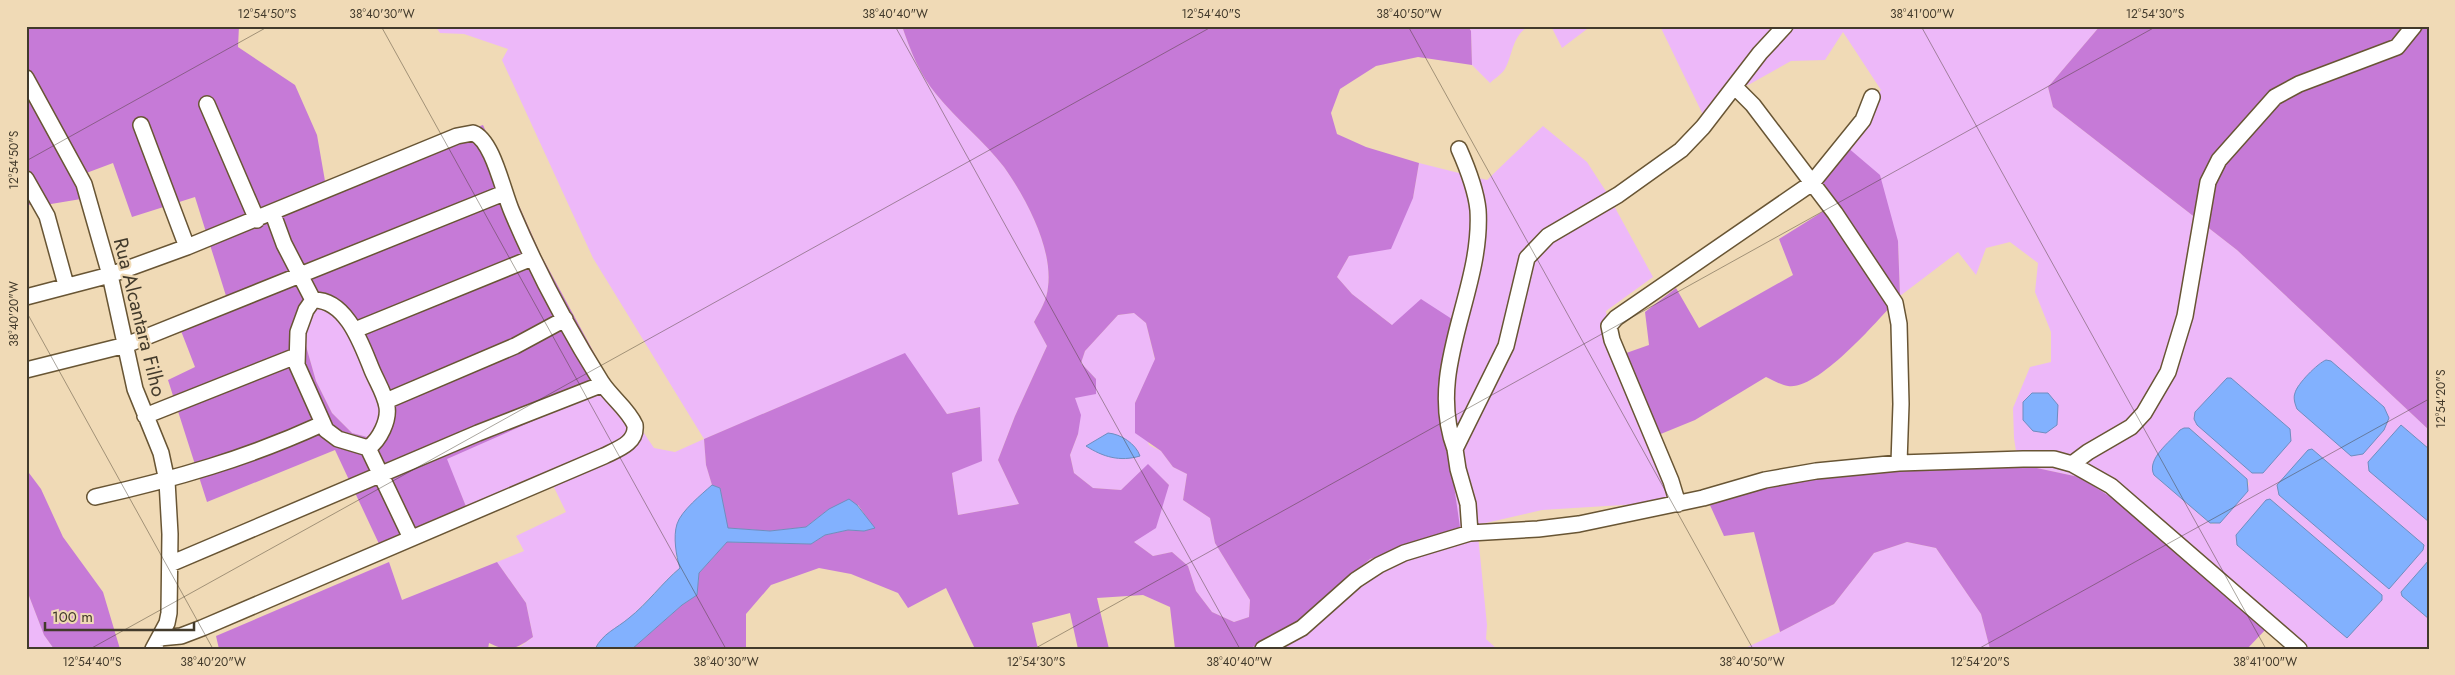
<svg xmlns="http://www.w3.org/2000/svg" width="2455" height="675" viewBox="0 0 2455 675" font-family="Jost,sans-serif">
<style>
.green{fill:#edb8f9;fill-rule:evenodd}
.forest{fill:#c67ad7;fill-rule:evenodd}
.water{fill:#82b1fe;stroke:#6f8dbf}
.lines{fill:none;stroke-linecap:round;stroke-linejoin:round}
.minor-casing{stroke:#685534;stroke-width:18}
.minor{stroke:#fff;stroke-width:15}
.ticks{fill:none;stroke:#423a2b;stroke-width:1;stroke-opacity:0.45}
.labels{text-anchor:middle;stroke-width:4.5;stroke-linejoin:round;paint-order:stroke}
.street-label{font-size:20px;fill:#423a2b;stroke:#f0dab6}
.neatline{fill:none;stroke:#423a2b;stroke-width:2}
.ticks-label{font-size:12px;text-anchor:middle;fill:#423a2b}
</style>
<rect width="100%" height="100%" fill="#f0dab6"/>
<path class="green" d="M435,26H902C910,50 920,75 936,94C957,120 984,141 1004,167C1026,198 1053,248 1048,287C1047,300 1040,311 1034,322L1047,346L1015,416L998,460L1019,504L958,515L952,473L979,407L947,414L904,354L704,439L706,465L712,485L693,503L676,556L680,568C662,583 647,603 629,618C616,629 603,633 595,649H517L533,637L526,603L497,562L524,551L516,536L566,512L548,475L467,509L446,459L612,386L654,448L675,452L704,439L593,258L502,60L508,49L464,34L440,33Z
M1468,26H1530C1512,34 1513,55 1505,69C1502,74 1494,79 1490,83L1472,65L1471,31Z
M1551,26H1591L1562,48Z
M1660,26H2100L2048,87L2053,107L2237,250L2429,430V449L2401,425L2427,521L2429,522V560L2401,592L2402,596L2429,619V649H2291L2079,477L2018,464L2014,438L2013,408L2030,367L2051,362V332L2035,292L2038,263L2010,242L1986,248L1976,275L1958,252L1900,296L1898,241L1840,141L1881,90L1843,32L1825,60L1791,61L1750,84L1726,93L1705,119ZM2189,428L2247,479L2249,484L2214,524L2210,523L2154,475ZM2312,449L2424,545L2423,550L2391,586L2279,495L2277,485L2308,451ZM2270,499L2382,595V600L2347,638Z
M1543,126L1587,162L1607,193L1653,277L1606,311L1612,358L1671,502L1542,510L1477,525L1487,625L1486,639L1497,649H1248L1271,639L1302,619L1370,559L1459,527L1392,325L1352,294L1337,277L1349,256L1413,198L1419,163L1487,180Z
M324,306L344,323L379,398L383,418L375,432L367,437L352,433L332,413L316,381L304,339L314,310Z
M1134,313L1146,323L1155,360L1135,403L1149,445L1161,451L1173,467L1187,474L1183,500L1210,518L1215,543L1250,600L1249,617L1234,622L1212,612L1196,591L1188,566L1172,552L1153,556L1134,542L1169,485L1148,465L1121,490L1093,488L1074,473L1070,455L1078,434L1075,397L1096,379L1081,363L1085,351L1118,315Z
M1907,542L1936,548L1981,614L1990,649H1743L1780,632L1834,604L1874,553Z
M26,588L44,635L54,649H26Z"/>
<path class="forest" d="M26,26H239L238,47L295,85L317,135L325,181L483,125L541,255L612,386L447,459L467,509L380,546L335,450L207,502L168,380L195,367L176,318L227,299L195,197L132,217L113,163L73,178L81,199L51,204L26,205ZM324,306L344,323L379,398L383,418L375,432L367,437L352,433L332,413L316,381L304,339L314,310Z
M902,26H1468L1471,31L1472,65L1418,57L1376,66L1340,89L1331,113L1337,134L1366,147L1419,163L1413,198L1391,249L1349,256L1337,277L1352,294L1392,325L1421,299L1455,321L1451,465L1460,527L1370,559L1302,619L1271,639L1248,649H1175L1170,607L1143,595L1097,598L1109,649H1078L1070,613L1032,623L1038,649H975L946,588L908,608L898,593L851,574L819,568L771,585L746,614V649H632L682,605L697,595L699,573L727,542L811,544L825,535L848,530L864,531L874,528L858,505L829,509L806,527L770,531L727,528L720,488L712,485L706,465L704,439L905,353L947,414L980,407L982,461L952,473L958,515L1019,504L998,460L1015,416L1047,346L1034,322C1040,311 1047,300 1048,287C1053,248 1026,198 1004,167C984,141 957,120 936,94C920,75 910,50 902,26ZM1134,313L1146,323L1155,359L1135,403V433L1161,451L1173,467L1187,474L1183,500L1210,518L1215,543L1250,600L1249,617L1234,622L1212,612L1196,591L1188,566L1172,552L1153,556L1134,542L1156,528L1169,485L1148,464L1121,490L1093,488L1074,473L1070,455L1078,434L1081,415L1075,398L1096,394V379L1081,363L1085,351L1118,315Z
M2100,26H2429V430L2237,250L2053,107L2048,87Z
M1840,141L1880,175L1898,241L1900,296C1880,318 1818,391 1788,386C1781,385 1772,380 1766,377L1695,420L1646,440L1612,358L1649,345L1645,312L1676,288L1699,328L1793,275L1779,239L1835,204L1814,172Z
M2018,464L2079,477L2117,501L2267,628L2247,649H1990L1981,614L1936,548L1907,542L1874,553L1834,604L1780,632L1754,532L1724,536L1709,503L1780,483L1905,469Z
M26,469L41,489L63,537L103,592L120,649H54L44,635L26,588Z
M389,562L402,600L497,562L526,603L533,637C516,649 509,653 489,643L488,649H219L216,636Z"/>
<path class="water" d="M2326,360L2331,361L2384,407L2389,418L2384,430L2363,454L2351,456L2297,409C2295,404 2293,398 2295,393C2297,384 2318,363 2326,360Z
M2227,378H2231L2290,429L2291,441L2263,473H2252L2197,425L2194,419L2195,412Z
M2032,393H2048L2058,405L2057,425L2046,433L2033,431L2023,420V402Z
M2401,425L2429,449V522L2369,471L2368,462Z
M2184,428H2189L2247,479L2248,491L2220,523H2210L2154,475C2146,459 2170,442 2180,430Z
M1108,433C1121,434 1136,444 1140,456C1120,462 1103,457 1086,446Z
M2312,449L2424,545L2423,550L2389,589L2279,495L2277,485L2308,450Z
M712,485L720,488L728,528L770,531L806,527L829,509L849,499L857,505L875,528L864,531L848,530L825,535L811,544L727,542L699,573L697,595L682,605L632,649H595C603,633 616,629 629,618C647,604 662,583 680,568C676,556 673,536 677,524C681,511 702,494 712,485Z
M2270,499L2382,595V600L2347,638L2237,545L2236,535L2266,500Z
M2429,560V619L2402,596L2401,592Z"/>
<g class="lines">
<g class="minor-casing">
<path id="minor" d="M26,78L84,184L110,275L135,389L161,453L167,481L170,534L169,613L167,623L153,649
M1735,87L1753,105L1835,213L1895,303L1899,324L1901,404L1899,463
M207,104L257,220
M141,125L187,247
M26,179L47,216L66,285
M273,214L284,244L313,300C347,299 362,346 372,370C377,382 385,394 387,407C389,420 380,440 368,448L411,538
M26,297L110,275L187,247L457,136L473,133C493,140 503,192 512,212C537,271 568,329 602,383C612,398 628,409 635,425C637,443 618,449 604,456L202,628L181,636L159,638
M313,300L306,310L298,332L297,365L326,430L338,439L368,448
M355,330L532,258
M26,370L126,345L504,193
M386,401L515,346L565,319
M145,416L296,356
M1455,449C1425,368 1483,292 1478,210C1476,190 1467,167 1459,149
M2072,464L2088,452L2131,427L2144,413L2168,372L2185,316L2208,182L2219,160L2275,97L2299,84L2397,47L2414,26
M95,497C175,479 248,458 322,424
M1678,504L1671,481L1612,340L1609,326L1616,318L1812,183L1863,120L1872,97
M1470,533L1468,504L1458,469L1455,449L1506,346L1527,258L1548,236L1618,195L1681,150L1703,127L1760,53L1785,26
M170,564L478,433L603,384
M1263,649L1302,628L1356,580L1379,565L1404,553L1470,533L1538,529L1579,524L1703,498L1765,480L1816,471L1899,463L2023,459H2054L2072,464L2111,486L2299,649"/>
</g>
<use href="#minor" class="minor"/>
</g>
<path class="ticks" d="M381,26L726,649M895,26L1240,649M1408,26L1753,649M1921,26L2266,649M26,161L269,26M26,311L213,649M90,649L1213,26M1034,649L2157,26M1978,649L2429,399"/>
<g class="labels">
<g class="street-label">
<text transform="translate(140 317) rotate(76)" y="7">Rua Alcantara Filho</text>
</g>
</g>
<rect width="2455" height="675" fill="none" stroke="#f0dab6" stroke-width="55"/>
<path d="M45 622v8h149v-8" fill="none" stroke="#423a2b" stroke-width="2.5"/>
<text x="52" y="622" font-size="15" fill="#423a2b" stroke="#f0dab6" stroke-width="4" paint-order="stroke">100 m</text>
<rect x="28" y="28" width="2400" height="620" class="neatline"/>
<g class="ticks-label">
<text x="267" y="18">12°54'50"S</text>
<text x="382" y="18">38°40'30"W</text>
<text x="895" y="18">38°40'40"W</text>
<text x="1211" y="18">12°54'40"S</text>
<text x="1409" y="18">38°40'50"W</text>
<text x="1922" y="18">38°41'00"W</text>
<text x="2155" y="18">12°54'30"S</text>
<text transform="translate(14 160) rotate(-90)" y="4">12°54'50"S</text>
<text transform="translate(14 314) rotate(-90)" y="4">38°40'20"W</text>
<text transform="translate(2441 399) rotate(-90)" y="4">12°54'20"S</text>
<text x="92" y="666">12°54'40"S</text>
<text x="213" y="666">38°40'20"W</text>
<text x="726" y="666">38°40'30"W</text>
<text x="1036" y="666">12°54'30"S</text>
<text x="1239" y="666">38°40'40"W</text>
<text x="1752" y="666">38°40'50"W</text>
<text x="1980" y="666">12°54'20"S</text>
<text x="2265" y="666">38°41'00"W</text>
</g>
</svg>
